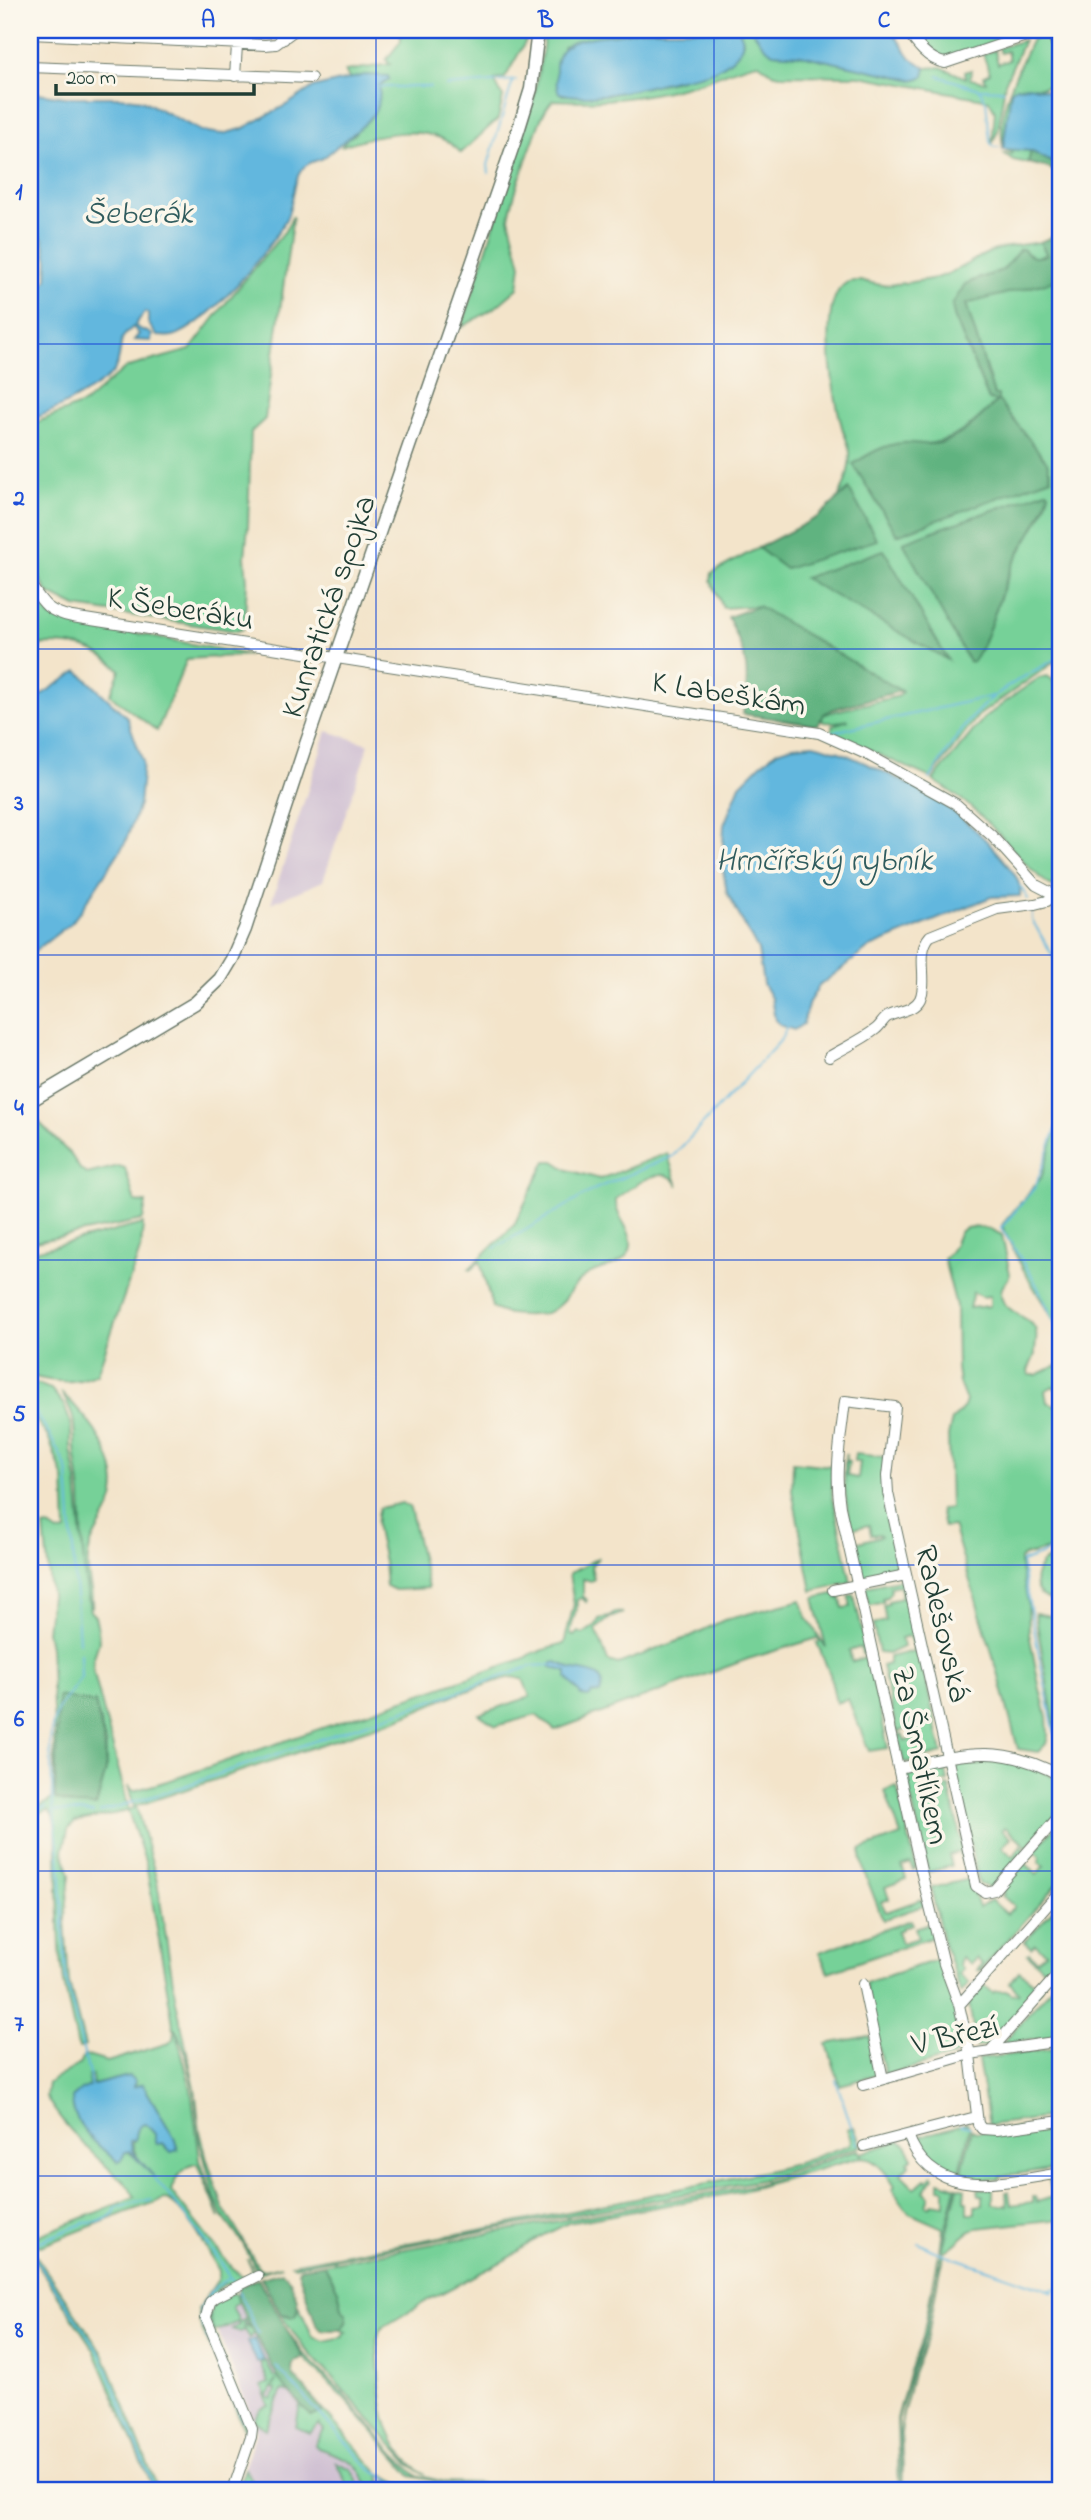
<svg xmlns="http://www.w3.org/2000/svg" width="1091" height="2520" viewBox="0 0 1091 2520" font-family="'Indie Flower',sans-serif">
<style>
.industrial{fill:#cebed1}
.green{fill:#76d198;stroke:#4a8766;stroke-width:2;fill-rule:evenodd}
.forest{fill:#60b380;stroke:#40785a;stroke-width:2}
.water{fill:#62b7de;stroke:#407a89;stroke-width:2}
.lines{fill:none;stroke-linecap:round;stroke-linejoin:round}
.stream{stroke:#62b7de;stroke-width:2}
.minor-casing{stroke:#697768;stroke-width:12}
.major-casing{stroke:#697768;stroke-width:15}
.minor{stroke:#fff;stroke-width:10}
.major{stroke:#fff;stroke-width:12}
.grid{fill:none;stroke:#1d4ed8;stroke-width:2;stroke-opacity:0.55}
.labels{text-anchor:middle;stroke-width:7;stroke-linejoin:round;paint-order:stroke}
.street-label{font-size:32px;fill:#1f3d34;stroke:#fbf7ec}
.water-label{font-size:33px;font-style:italic;fill:#305c5e;stroke:#fbf7ec}
.neatline{fill:none;stroke:#1d4ed8;stroke-width:2.5}
.grid-label{font-size:23px;text-anchor:middle;font-weight:bold;fill:#1d4ed8}
</style>
<rect width="100%" height="100%" fill="#fbf7ec"/>
<filter id="ink" filterUnits="userSpaceOnUse"><feTurbulence type="fractalNoise" baseFrequency=".0143" numOctaves="2"/><feDisplacementMap in="SourceGraphic" scale="14" xChannelSelector="R" yChannelSelector="G"/><feConvolveMatrix kernelMatrix="1 2 1 2 8 2 1 2 1" color-interpolation-filters="sRGB"/></filter>
<filter id="wash" filterUnits="userSpaceOnUse"><feTurbulence type="fractalNoise" baseFrequency=".00686" numOctaves="4" result="noise"/><feDisplacementMap in="SourceGraphic" scale="28" xChannelSelector="R" yChannelSelector="G"/><feGaussianBlur stdDeviation="1.57" result="paint"/><feColorMatrix in="noise" values="0 0 0 0 0 0 0 0 0 0 0 0 0 0 0 0 0 1.4 0 .05"/><feComposite in="paint" operator="in"/></filter>
<g filter="url(#wash)">
<rect width="100%" height="100%" fill="#f3e4ca"/>
<path class="industrial" d="M327,731L369,744L323,881L271,903Z
M231,2292L282,2374L371,2470L407,2490H236L257,2431L213,2319Z"/>
<path class="green" d="M400,30H532L505,78L494,80L503,97L498,119L461,153C432,120 378,134 342,146L347,138L354,135L379,87L378,79L350,80L345,71L390,64L386,60L401,41Z
M544,30H637L625,34L594,37L563,47L562,95H607L679,80L742,48L743,40L739,30H752L773,53L801,55L914,80L924,76L926,68L941,67L966,78L965,72L971,70L970,79L986,82L984,76L990,73L983,54L995,50L998,64L1009,60L1007,51L1001,53L999,48L1024,40L1005,83L998,130L992,144L995,111L989,100L860,76L780,75L772,73L759,63C738,66 718,77 698,83C651,97 601,103 553,100C540,114 537,132 530,149C522,173 513,194 509,218L521,265L518,288L496,307L462,327L534,98L543,47Z
M913,30H990L993,35L1002,32L1001,30H1027L1025,33L943,60C930,55 919,42 913,30Z
M1047,33L1061,67V94L1047,86C1036,90 1027,85 1016,87L1007,116L1003,147C996,110 1017,72 1032,39Z
M1009,149L1031,151L1028,163L1013,160L1005,154H1012V152L1007,151Z
M293,216L265,419L251,432L248,526L245,557L247,581L245,618L243,629L236,631L76,607L48,593L30,563V425L85,403L125,368L190,350L225,304L285,231Z
M1040,242L1047,255C1035,258 1032,259 1023,249H1020L1003,270L971,281L954,316L989,400H997L994,395L966,303L1054,281L1061,269V281L1055,284L1057,289L1061,287V657L978,716L931,778L831,733L833,725L849,720C843,721 825,724 822,721L823,715L832,712L899,696L902,692L758,606L723,608L711,580L712,573L758,548L786,569L850,493L849,490L832,506C844,492 850,471 850,452C849,444 844,435 842,427C834,398 816,302 846,283C856,278 872,284 883,285C896,285 912,282 925,280C950,277 966,263 988,253C1003,246 1023,245 1040,242ZM998,400L1051,472L1050,478L995,497L924,444C957,442 975,422 998,400ZM1047,491L1049,493L1044,510L1012,566L981,649L930,532Z
M30,588L51,617L249,655L187,659L157,731L110,695L120,670C96,646 75,644 42,644L30,660Z
M1047,676L1053,680L1061,707V892C1033,877 1016,851 993,828C975,809 956,794 933,780L983,719L1017,693L1039,678Z
M32,1115L71,1155L80,1169L87,1174L119,1166L125,1168L135,1202L146,1203L143,1220L30,1243V1116Z
M1061,1117V1332C1040,1297 1017,1263 1002,1225L1041,1178Z
M667,1153L678,1186C666,1159 631,1188 616,1199C614,1219 636,1230 630,1250C623,1268 596,1267 584,1277C572,1285 566,1301 554,1309C543,1318 503,1317 492,1307L480,1261L471,1270L469,1269L514,1225L546,1161H554L568,1170L600,1179Z
M143,1224L141,1247L97,1374C75,1385 53,1382 30,1376V1252Z
M972,1227L990,1229L1002,1235L1010,1274C1009,1279 1004,1283 1002,1288C995,1310 1028,1315 1035,1328C1039,1336 1034,1346 1035,1355L1028,1370L1029,1375H1037L1055,1366L1059,1367L1061,1372V1542L1053,1548L1024,1556L1020,1559V1565L1028,1603L1029,1633L1039,1685L1047,1717L1048,1736L1046,1744L1038,1752L1018,1749L997,1669L953,1526L944,1527L940,1510L950,1508L948,1436L952,1420L964,1407L966,1401L959,1383L957,1368L956,1306L944,1259C946,1256 950,1253 952,1249C959,1238 956,1228 972,1227ZM973,1292L982,1297L990,1296V1306L969,1308ZM1053,1386L1058,1391L1060,1402L1055,1405L1047,1402L1045,1391Z
M30,1381L51,1389L64,1405L71,1424V1449L77,1482L85,1580L90,1611L95,1616L98,1629L99,1642L93,1660V1670L129,1810L134,1808L128,1785L133,1791L174,1779L525,1658L533,1653L564,1644L574,1604L569,1574L599,1557L591,1566L594,1579L591,1581L583,1579V1596L587,1600L586,1602L582,1598L577,1600C578,1614 570,1621 571,1635L574,1636L578,1632L583,1634L596,1625L599,1619L610,1617L615,1612L623,1613L610,1618L596,1629L608,1661L618,1664L689,1637L724,1620L801,1600L807,1617L826,1648L814,1598L853,1590L840,1594L841,1598L838,1599L841,1600L843,1608L851,1607L849,1596L854,1595L867,1653L862,1654L861,1647L849,1651L852,1662L868,1656L888,1748L869,1751L848,1699L836,1703L830,1674L817,1643L820,1641L818,1638L748,1659L555,1730L536,1715L496,1726L479,1714L530,1697L523,1679L513,1677L503,1679L446,1698L398,1719L136,1806L157,1881L176,2001L195,2088L200,2131L207,2159L223,2207L259,2268L264,2270L282,2266L258,2273L243,2244L223,2217L215,2198L200,2142L194,2089L185,2051L175,2027L191,2089L200,2160L220,2218L198,2164C186,2164 174,2179 171,2191L232,2268L244,2277L251,2274L252,2269L247,2259L256,2276L230,2286L225,2284L217,2290L205,2307L249,2428L230,2490H226L243,2446L245,2432L200,2324L198,2309L219,2278V2271C208,2251 186,2207 165,2199L127,2212L41,2246L35,2245L32,2238L135,2197C128,2183 116,2175 105,2165C83,2145 61,2122 46,2097L48,2083L80,2064L84,2055L107,2062L169,2043L173,2039L174,2030L146,1864L128,1811L75,1822L68,1830L63,1851L70,1875L65,1919L69,1983L85,2046L79,2048L77,2043L64,1983L60,1949L56,1827L53,1816L49,1810L30,1817V1810L48,1802L54,1797V1729L50,1647L47,1632L51,1595L44,1527L48,1526L58,1533L66,1531L64,1479L48,1437L30,1412ZM95,1702L106,1745V1770L96,1806L92,1708ZM92,2075L93,2085L129,2076L132,2087L139,2085L145,2088L174,2138L178,2150L166,2148L163,2143L157,2144L156,2134L146,2124L139,2123C133,2142 128,2140 139,2160L127,2151L116,2161C102,2148 65,2118 74,2096L90,2086L88,2076Z
M61,1392C89,1418 127,1464 111,1505C104,1523 91,1536 88,1555C85,1573 94,1592 92,1608C81,1573 83,1532 81,1496C80,1479 76,1463 75,1448C74,1420 76,1417 61,1392Z
M846,1453L845,1460L849,1461L847,1476L858,1478L860,1462L854,1461L855,1454L885,1457L883,1476L902,1571L863,1580L855,1543L881,1536L880,1534L871,1535L869,1525L851,1529C846,1502 842,1480 846,1453Z
M793,1462L832,1466V1494L851,1582L812,1591L792,1491Z
M402,1503L409,1507L411,1512L428,1588L395,1590L386,1586C385,1578 385,1571 384,1563C382,1545 372,1526 379,1508Z
M1061,1551V1604C1038,1598 1028,1587 1041,1564Z
M903,1579L942,1753L904,1763L897,1735L903,1734L900,1736L903,1735L905,1741L914,1739L913,1733L918,1732H913L911,1728L897,1732L882,1666L889,1664V1657L914,1651L909,1636L901,1638L903,1647L888,1654L879,1653L873,1624L886,1621L883,1605L888,1604V1601L902,1598L900,1585L890,1587L891,1591L887,1597L882,1598L883,1602L869,1606L865,1587Z
M1035,1613L1061,1618V1769L1056,1765L1058,1745Z
M974,1758C1005,1760 1035,1764 1061,1782V1809L1027,1847L1005,1827L1002,1830L1011,1838L1002,1847L1013,1857L1021,1846L1025,1850L991,1888L979,1884L952,1761Z
M944,1762L948,1781L919,1787L920,1792L936,1788L938,1797L946,1796L944,1787L949,1786L965,1858L961,1859L959,1852L949,1855L951,1866L928,1872L905,1771Z
M897,1787L916,1868L913,1870L910,1863L902,1866L906,1879L885,1887L889,1899L881,1902L886,1912L920,1900L925,1905L883,1920L864,1871L860,1850L901,1835L885,1791Z
M1061,1820V1880L980,1971L977,1970L982,1964L976,1958L971,1964L961,1957L959,1965L963,1969L959,1974L969,1983L961,1993L943,1941L931,1888L970,1879L979,1908L991,1900L1007,1914L1014,1906L1002,1896L1005,1893L1000,1889L1024,1862L1037,1874L1045,1866L1039,1862L1040,1856L1034,1851Z
M1061,1901V1965L1051,1976L1027,1954L1029,1953L1037,1960L1046,1953L1035,1944L1031,1948L1024,1942Z
M911,1920L913,1924L903,1927V1929L897,1931L901,1943L918,1938L915,1928L930,1923L933,1937L828,1972L819,1952Z
M939,1959L956,2007L960,2051L954,2056L885,2075L865,1983Z
M1019,1971L1041,1988L990,2045L976,2047L969,2003L985,1986L993,1993L995,1991H1008L1012,1994L1019,1993L1010,1983Z
M1061,1977V2036L1002,2044Z
M869,2036L877,2075L840,2085L827,2044Z
M1061,2048V2116L989,2125L978,2059Z
M967,2123L970,2128L958,2179C937,2167 926,2159 914,2138Z
M1061,2124V2168L1000,2176L999,2179L960,2180L972,2130L976,2132Z
M854,2127L861,2146L761,2180L295,2266L292,2264L495,2227L771,2170L795,2164L849,2145L851,2141L847,2129Z
M899,2141L905,2144L913,2158L908,2162L910,2164L901,2174L915,2188L925,2179L927,2181L932,2175L934,2177L924,2191L929,2196L926,2205L930,2207L932,2203L945,2205V2189L939,2188V2181L956,2187L940,2251L943,2228L909,2213L892,2189L895,2187C888,2175 877,2159 862,2157L739,2192L568,2223L531,2242L511,2257L430,2299L385,2326L380,2330L377,2340C381,2391 377,2444 425,2474L409,2464L331,2376L304,2348L281,2314L292,2317L298,2312V2305L313,2337L324,2341L343,2337V2334L346,2332L341,2330L346,2322L347,2315L342,2308L338,2290L324,2264L759,2184L858,2150L861,2155V2153Z
M1049,2180H1054L1061,2219L977,2228C963,2232 956,2248 942,2252L958,2187L965,2189L964,2201H967V2213H975V2206L983,2205V2195H979L978,2189L993,2188V2204L1007,2206L1006,2192H1009L1011,2205L1033,2202V2197H1036L1037,2202L1053,2197Z
M30,2253H34L104,2355L158,2490H154L94,2350Z
M938,2253L926,2335L911,2372L898,2419L899,2490L897,2419L909,2373L923,2337Z
M941,2254L944,2255L939,2272L928,2337L913,2374L903,2414L901,2434L903,2468L902,2490L900,2434L903,2413L913,2373L928,2337Z
M232,2293L236,2294L240,2301L232,2306L239,2321L241,2322L246,2318L248,2321L243,2323L244,2325L249,2324L243,2328L251,2324L249,2327H252L255,2333L250,2338L245,2330L240,2332L232,2329L239,2325L238,2322L214,2332L210,2322L211,2306Z
M280,2320L303,2353L344,2395L394,2454L416,2475L446,2482L520,2484L544,2490L484,2483L449,2484L411,2476L346,2401L303,2357Z
M266,2361L274,2377H277L289,2392L282,2390L266,2429L253,2420L261,2409L269,2406L264,2395L272,2400L276,2390L273,2388L276,2380L268,2395L265,2394L262,2386L269,2383L261,2363Z
M300,2404L312,2416L324,2411L377,2471L381,2480L379,2483H393L382,2474L413,2490H370C354,2456 352,2461 318,2448L315,2445L324,2430L319,2424L310,2433L296,2427Z
M336,2462L351,2469L363,2490H350Z
M245,2469L257,2490H249L248,2487L237,2490Z"/>
<path class="forest" d="M1031,151L1061,167V176L1049,168L1028,163Z
M1061,233V269L1054,281L966,304L994,395H998V400L1047,462L1051,478L897,535L853,464C867,455 885,444 902,443C915,442 928,446 940,443C964,436 980,417 997,401L989,400L954,316L952,305L965,284L1003,270L1020,249H1023C1031,259 1035,258 1047,255L1040,242Z
M849,489L877,540L786,569L758,548L818,517Z
M1047,491L1049,493C1040,524 1025,539 1012,566C997,598 992,634 972,662H969L903,542Z
M884,550L948,660L804,578Z
M758,606L901,691L833,709L824,714L818,725L743,714C751,669 747,657 728,617Z
M58,1696L95,1703L103,1737L106,1770L96,1806L73,1805L55,1799Z
M324,2264L338,2290L342,2308L347,2315L346,2322L341,2330H322L316,2324L298,2271L300,2268Z
M282,2272C293,2280 301,2304 296,2316L281,2314L261,2278Z
M258,2279L303,2357L294,2362L292,2368L293,2375L324,2411L312,2417L281,2383L242,2310L237,2297L239,2287Z"/>
<path class="water" d="M637,30H739C745,39 743,47 737,54C718,76 693,75 667,82C636,89 590,102 559,93C555,84 556,76 556,66C559,29 610,40 637,30Z
M752,30H891L911,58L926,68L924,76L914,80L801,55L773,53L764,46Z
M365,75L388,76L389,79L379,86C384,113 361,127 344,141C337,146 330,153 323,158C317,161 309,162 304,167C294,175 293,204 287,217C270,250 209,325 173,336C168,337 162,336 157,336L148,323V314L145,312L135,325C139,331 148,330 152,335L151,341L134,340L139,334L133,327C130,330 124,335 122,339C119,350 121,360 114,371C102,387 50,413 30,420V302L47,279L48,260L43,239L30,226V92L65,97H120L142,100L201,131L222,134L242,129L288,104L312,88Z
M1029,86L1049,91L1061,99V167L1031,151L1003,149L1011,91L1016,87Z
M78,671L127,717L143,762L139,805L125,843L81,910L72,922L30,955V702Z
M813,744C836,749 856,759 878,769C924,791 966,814 999,855C1010,868 1022,879 1020,896L991,897L870,947L819,986L809,1002L803,1024L794,1030L782,1026L775,1020L771,998L763,984L758,950L727,893L722,863L724,825L740,785L761,764L777,751L793,746Z
M556,1662C562,1664 567,1667 572,1669C588,1674 608,1670 600,1694L592,1693L589,1697L582,1696L567,1678V1672L551,1667L552,1663Z
M129,2076L135,2081L133,2087L142,2084L145,2088L174,2138L178,2150L171,2152L163,2143L157,2144L155,2142V2134L146,2124C135,2126 138,2132 135,2140L130,2141L133,2152L155,2178L129,2151L125,2152L121,2161L118,2162C100,2148 71,2124 72,2098L81,2090L90,2086Z
M255,2339L264,2360L257,2363L248,2342Z"/>
<g class="lines">
<path class="stream" d="M938,76L979,89L1004,90
M446,86L516,80
M379,87H430
M979,89L986,101L990,142L994,147H999
M489,173L488,165L513,80
M828,733L993,696
M930,779C944,756 957,734 974,715C997,689 1031,673 1061,656
M1020,886L1028,899
M1032,909V920L1061,970
M1061,1116L1035,1187L1001,1228L1032,1276L1061,1335
M495,1248L595,1189L673,1156L780,1041L787,1027
M30,1406C37,1410 65,1462 68,1473L79,1642
M80,1653L81,1677L57,1711L51,1730L50,1746L53,1805L60,1863L66,1979L92,2087
M1058,1751L1021,1562L1043,1554L1061,1541
M56,1811L93,1813
M30,1812L46,1807
M100,1812L167,1792L532,1666L551,1665
M836,2080L857,2144
M961,2125L970,2127
M154,2177C181,2211 211,2245 234,2283
M39,2242L84,2223L99,2222L112,2216L117,2207L152,2199
M919,2243L932,2250L1054,2292
M30,2251L101,2355L155,2490
M1049,2289L1061,2288
M239,2292L258,2333
M203,2328L200,2308L215,2287L230,2278
M206,2335L243,2420
M276,2366L371,2470L409,2490
M245,2440L246,2428"/>
</g>
</g>
<g filter="url(#ink)">
<g class="lines">
<g class="minor-casing">
<path id="minor" d="M277,30L284,39
M907,30C916,44 928,60 945,63L1044,30
M1051,30L1061,57
M30,34L265,45L276,44L295,30
M30,67L311,78
M235,76L238,30
M30,584C44,605 47,611 72,617L819,733L866,754L956,804L992,836L1036,885L1061,898
M829,1057C844,1048 862,1040 876,1029C880,1026 883,1020 887,1017C897,1011 914,1011 920,999C929,979 915,953 930,936L997,909L1035,904L1047,901L1054,896
M833,1590L906,1575
M898,1768C963,1754 999,1742 1061,1776
M1061,1814L994,1890L985,1892L976,1886L888,1493L887,1476L895,1407L845,1401C841,1436 834,1472 840,1507L922,1875L944,1964L959,2005L970,2054L978,2124L982,2129L996,2130L1061,2121
M863,1984L883,2079
M959,2005L1061,1890
M991,2050L1061,1971
M863,2085L970,2054L1061,2041
M908,2135C933,2204 1005,2181 1061,2173
M864,2146L976,2117
M233,2490L251,2437L252,2429L206,2317L210,2302L216,2297L258,2276"/>
</g>
<g class="major-casing">
<path id="major" d="M30,1101L195,1003L220,979L232,959L245,929L304,750L518,131L531,89L538,30"/>
</g>
<use href="#minor" class="minor"/>
<use href="#major" class="major"/>
</g>
</g>
<path class="grid" d="M376,30V2490M714,30V2490M30,344H1061M30,649H1061M30,955H1061M30,1260H1061M30,1565H1061M30,1871H1061M30,2176H1061"/>
<g class="labels">
<g class="street-label">
<text transform="translate(327 606) rotate(-71)" y="11">Kunratická spojka</text>
<text transform="translate(181 607) rotate(9)" y="11">K Šeberáku</text>
<text transform="translate(729 692) rotate(9)" y="11">K Labeškám</text>
<text transform="translate(944 1623) rotate(77)" y="11">Radešovská</text>
<text transform="translate(922 1755) rotate(78)" y="11">Za Šmatlíkem</text>
<text transform="translate(955 2034) rotate(-13)" y="11">V Březí</text>
</g>
<g class="water-label">
<text x="138" y="223">Šeberák</text>
<text x="824" y="870">Hrnčířský rybník</text>
</g>
</g>
<rect width="1091" height="2520" fill="none" stroke="#fbf7ec" stroke-width="77"/>
<path d="M56 84v10h198v-10" fill="none" stroke="#1f3d34" stroke-width="3.5"/>
<text x="66" y="84" font-size="21" fill="#1f3d34" stroke="#fbf7ec" stroke-width="5" paint-order="stroke">200 m</text>
<rect x="38" y="38" width="1014" height="2444" class="neatline"/>
<g class="grid-label">
<text x="208" y="27">A</text>
<text x="546" y="27">B</text>
<text x="884" y="27">C</text>
<text x="19" y="199">1</text>
<text x="19" y="505">2</text>
<text x="19" y="810">3</text>
<text x="19" y="1115">4</text>
<text x="19" y="1421">5</text>
<text x="19" y="1726">6</text>
<text x="19" y="2031">7</text>
<text x="19" y="2337">8</text>
</g>
</svg>
